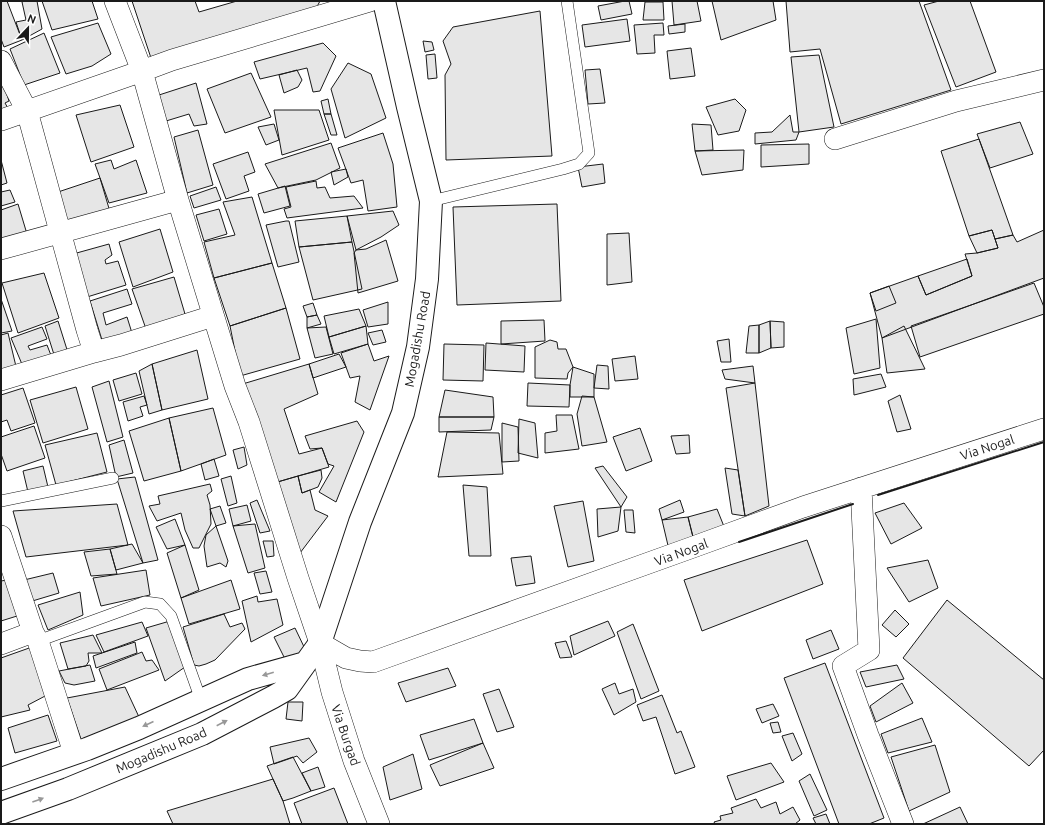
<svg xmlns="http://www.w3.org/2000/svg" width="1045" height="825" viewBox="0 0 1045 825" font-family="Ubuntu,sans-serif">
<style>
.building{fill:#e6e6e6;stroke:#1a1a1a}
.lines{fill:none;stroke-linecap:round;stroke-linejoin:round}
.lane-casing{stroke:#1a1a1a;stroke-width:12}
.street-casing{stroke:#1a1a1a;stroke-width:22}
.highway-casing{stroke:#1a1a1a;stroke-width:24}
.lane{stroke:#fff;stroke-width:11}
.street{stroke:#fff;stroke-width:21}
.highway{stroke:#fff;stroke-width:22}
.wall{stroke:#1a1a1a;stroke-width:2}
.oneway{fill:#989898}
.labels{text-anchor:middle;stroke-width:3;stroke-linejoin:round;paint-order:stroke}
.street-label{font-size:13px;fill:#1a1a1a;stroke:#fff}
</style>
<rect width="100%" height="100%" fill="#fff"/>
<path class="building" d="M3,1H7L22,40L4,47L1,39V2Z
M24,1H37L42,29L22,40L16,22L26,20L22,2Z
M42,1H92L98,19L52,30Z
M132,1H195L199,12L237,1H320L312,16L151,58Z
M625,1H629L632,14L601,20L598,6Z
M672,1H697L701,21L674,25Z
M712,1H773L776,20L721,40Z
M786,1H919L951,90L841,124L820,49L790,52Z
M939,1H970L996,72L956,87L924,5Z
M645,2H663L664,20H643Z
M540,11L552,156L446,160L445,75L451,64L443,41L453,27Z
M627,19L630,41L585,47L582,25Z
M98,23L111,54L92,66L66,74L51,37Z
M663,23L664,35H654L655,53L637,54L634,25Z
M685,24V32L669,34L668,26Z
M44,33L60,73L24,85L10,49Z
M423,41L432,42L434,50L425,52Z
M323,43L336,56L320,91L313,92L307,68L260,79L254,62Z
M691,48L695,76L670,79L667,51Z
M435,54L437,78L428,79L426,55Z
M819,55L834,127L799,132L791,57Z
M348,63L371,74L386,118L345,138L331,89Z
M600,69L605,103L588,104L585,70Z
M297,70L302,80L298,87L284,93L279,75Z
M251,73L271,117L225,133L207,89Z
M1,76L9,101L5,103L9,110L1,112Z
M196,83L207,124L194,126L189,114L166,121L159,95Z
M328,99L331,114H324L321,101Z
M735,99L746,110L739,131L718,135L706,107Z
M120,105L134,147L91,162L76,115Z
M274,110H319L329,140L282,155Z
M324,114H331L337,135H331Z
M790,115L793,132H799L796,140L755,144V133L772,132Z
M1020,122L1033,154L990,168L977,134Z
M274,124L279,140L266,145L258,127Z
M692,124L711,125L713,150L695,151Z
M198,130L213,185L187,193L174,137Z
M383,133L393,164L397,207L368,211L363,180L351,183L338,148Z
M979,139L1013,235L995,239L992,230L969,236L941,151Z
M331,143L340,168L316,180L278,188L265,164Z
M809,144V164L761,167V145Z
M744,150L743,170L702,175L695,151Z
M248,152L255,172L244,176L249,191L226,199L213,164Z
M1,160L7,183L1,185Z
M111,160L114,169L136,160L147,193L109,203L95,164Z
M603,164L605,183L582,187L578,167Z
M346,169L348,177L334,185L331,172Z
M100,178L113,222L66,237L55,193Z
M316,181L317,188L325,187L330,198L354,196L363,208L287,218L284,209L291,207L286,187Z
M285,186L290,206L264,213L258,194Z
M216,187L221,200L194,208L190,196Z
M10,190L15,202L1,206V192Z
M252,197L272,263L214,278L204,242L235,235L223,202Z
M18,204L27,234L1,242V210Z
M557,204L561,301L457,305L453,207Z
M219,209L227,234L204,241L196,215Z
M393,211L399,225L381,237L356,250L347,216Z
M347,216L352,242L299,247L295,221Z
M286,221H289L299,262L278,267L266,225Z
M160,229L173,272L133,287L119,242Z
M992,230L998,248L977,253L969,236Z
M1044,230V278L882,338L870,293L918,276L926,295L972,276L965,254L977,253L998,248L995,239L1013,235L1017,242Z
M629,233L632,282L607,285V234Z
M386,240L398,281L358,293L354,253L356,250L366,249Z
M352,242L362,289L313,300L299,247Z
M109,244L112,255L105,260L106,264L118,261L126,285L87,297L73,254Z
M967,259L972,276L926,295L918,276Z
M272,263L286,308L230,326L214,278Z
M44,273L59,318L18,333L2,283Z
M174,277L185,314L146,329L132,289Z
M1034,283L1044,307V314L920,357L911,326Z
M889,286L896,303L876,311L870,293Z
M127,289L132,304L103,313L106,325L127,317L132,333L102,340L90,301Z
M1,299L12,331L1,333Z
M388,302V324L368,327L363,310Z
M313,303L317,315L307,317L303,306Z
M286,308L300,359L240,376L230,326Z
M359,309L366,326L329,337L324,316Z
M317,315L321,324L307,328V317Z
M876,319L880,368L854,374L846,328Z
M544,320L545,341L501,344V321Z
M58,321L69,356L56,361L45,326Z
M770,321L771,348L759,353V325Z
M770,321L784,322V347L771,348Z
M759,325V353H746L749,326Z
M366,326L368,344L334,354L329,337Z
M904,326L925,369L887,373L882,338Z
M42,327L47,339L28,346L30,350L47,345L52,358L24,369L11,338Z
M326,327L333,354L315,358L307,328Z
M382,330L386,342L373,345L368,333Z
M8,333L19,379L1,382V335Z
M729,339L731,362H721L717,341Z
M550,340L557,342L558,349H566L573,367L568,373L567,379L535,378V347Z
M486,343L525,346L524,372L485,370Z
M368,344L374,361L389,356L370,410L355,402L360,376L350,378L341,353Z
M444,344L484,345L483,381L443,380Z
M197,350L208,399L162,410L152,364Z
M339,354L346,367L313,378L309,364Z
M635,356L638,379L615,381L612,359Z
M152,364L162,410L149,414L139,371Z
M309,364L318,394L284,409L299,454L322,448L329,467L274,483L236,386Z
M597,365L608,366L609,389L594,388Z
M753,366L755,383L725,379L722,370Z
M573,367L594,374V397H570V385Z
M136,373L142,394L119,401L113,380Z
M881,374L886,387L854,395L853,379Z
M109,381L123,437L107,442L92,387Z
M528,383L570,385L569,407L527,406Z
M755,383L769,506L745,516L726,388Z
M76,387L88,429L43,443L30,400Z
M23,388L35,423L11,431L7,420L1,422V395Z
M445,390L493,397L494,417H439Z
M900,395L911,429L897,432L888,401Z
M144,396L147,405L140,407L143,416L128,421L123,402Z
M582,396L594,397L607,442L582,446L577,414Z
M213,408L226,455L181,471L169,418Z
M556,415H572L579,449L545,453V433L557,431Z
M439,417H494L491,430L439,432Z
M169,418L181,471L144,481L129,431Z
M519,419L535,423L538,458L518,453Z
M357,421L364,432L336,502L319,492L334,466L328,464L322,448L310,449L305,436Z
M502,423L518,427L519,461L502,462Z
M34,426L45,458L7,471L1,454V437Z
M640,428L652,461L626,471L613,437Z
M447,432L499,433L503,474L438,477Z
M97,433L107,472L56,485L45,445Z
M689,435L690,453L676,454L671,436Z
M124,440L133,473L116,477L109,445Z
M244,447L247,465L238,469L233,450Z
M214,459L219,476L205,480L201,464Z
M43,466L48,487L28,492L23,471Z
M603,466L627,497L621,507L595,468Z
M725,468L738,470L745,516L732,514Z
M321,470L322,478L318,487L302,493L298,476Z
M231,476L237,503L228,506L221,479Z
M298,476L302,493L310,490L315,510L328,516L300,553L274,483Z
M135,477L158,560L143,563L117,479Z
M210,484L212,491L207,495L210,505L211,524L199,548H193L185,530L181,513L157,521L149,506L160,504L158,496Z
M463,485L487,487L491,556H469Z
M257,500L270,531L260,533L250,503Z
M680,500L684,512L662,520L659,509Z
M583,501L594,561L568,567L554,506Z
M904,503L922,528L891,544L875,513Z
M117,504L128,545L26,557L13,511Z
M247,505L251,521L233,526L229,509Z
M220,506L226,523L216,526L210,509Z
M621,507L618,531L598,537L597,509Z
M717,509L727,534L695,545L688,517Z
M624,510H633L635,533L626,532Z
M688,517L695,545L670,554L662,520Z
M175,519L185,545L167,549L156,527Z
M255,524L265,568L248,573L233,526Z
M216,526L228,561L226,567L220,563L207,567L204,546L206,535Z
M807,540L823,584L702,631L684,580Z
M263,541H273L274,556L267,557Z
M132,544L143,563L116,570L110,549Z
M185,545L199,590L181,598L167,553Z
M110,549L117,574L91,576L84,552Z
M531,556L535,583L516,586L511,558Z
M928,560L938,588L909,602L887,568Z
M146,570L150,595L101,606L93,578Z
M266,571L272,592L260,594L254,573Z
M53,573L59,593L29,602L24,580Z
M7,580L17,616L1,621V581Z
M231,580L240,609L189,624L181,598Z
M80,592L83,615L48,630L38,605Z
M257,596L258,602L277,599L283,625L251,642L242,601Z
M947,600L1044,680V750L1029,766L903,658Z
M895,610L909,624L896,637L882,625Z
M224,614L230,627L242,623L245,629L215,660L206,664L199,666L194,665L183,627Z
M170,621L185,667L165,681L146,628Z
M608,621L615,636L574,655L570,636Z
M142,622L148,636L104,652L96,635Z
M633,624L659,691L641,699L617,632Z
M295,628L306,651L285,659L274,637Z
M831,630L839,649L813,659L806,640Z
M93,635L102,653H88L89,661L86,666L68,669L60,643Z
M566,641L572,657L560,658L555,643Z
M135,642L137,653L96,668L93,656Z
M32,647L47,695L28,705L30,710L1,717V658Z
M142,652L146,661L152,660L159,670L107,690L99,669Z
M825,663L884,818L869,824H839L784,678Z
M90,665L95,681L74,685L65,683L59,671Z
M897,665L904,679L866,687L860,672Z
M448,668L456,686L406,702L398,683Z
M615,683L619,694L633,689L636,702L614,715L602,689Z
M902,683L913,703L876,722L870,706Z
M125,687L139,717L82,742L67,698Z
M499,689L514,727L497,732L483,694Z
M662,695L677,733L681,731L695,767L675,774L656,717L643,721L637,705Z
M288,702H303L302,721L286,719Z
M773,704L779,716L762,723L756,709Z
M48,715L57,741L15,753L8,728Z
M922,718L932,742L888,753L881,734Z
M474,719L483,743L429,760L420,735Z
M778,722L781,732L773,733L770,723Z
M793,733L802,754L792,761L782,736Z
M309,738L317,752L303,763L297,756L274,764L270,747Z
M483,743L494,768L440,786L430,765Z
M935,745L950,792L909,811L891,757Z
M413,754L422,789L390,800L383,767Z
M293,757L311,791L293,798L283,801L267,766Z
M771,763L784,782L736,800L727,776Z
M318,767L325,787L311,791L302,773Z
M810,774L827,810L814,816L799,781Z
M273,779L283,801L290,824H173L167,811Z
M334,788L348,824H302L294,803Z
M756,799L761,808L776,802L780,814L793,807L800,820L795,824H715L714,822L721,820L720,816L733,813L731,808Z
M960,807L968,824H923Z
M826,814L830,824H816L813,818Z"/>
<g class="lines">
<g class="lane-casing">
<path id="lane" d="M431,201L563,169L579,164L589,153L567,1
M1,501L113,478
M38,641L145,602L160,604L171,616L201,700"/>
</g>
<g class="street-casing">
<path id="street" d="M115,1L142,71L178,200L235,386L249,422L298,578L320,643L332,692L354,761L379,824
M1,61L27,111L87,330L94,352L121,345L213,316
M1,120L142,71L172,60L370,1
M835,139L956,101L1044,80
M1,249L178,200
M1,380L94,352
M861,488L869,650L843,666L868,735L903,824
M1,536L33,632L38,641L74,753
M320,643L346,658L360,661L373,662L696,546L803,507L1044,429
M1,644L33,632"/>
</g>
<g class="highway-casing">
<path id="highway" d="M1,779L87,749L139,728L248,679L305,663
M1,813L68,789L202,734L273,697L287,689L320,643L360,522L403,413L418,347L427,279L431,201L408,107L384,1"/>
</g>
<use href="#lane" class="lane"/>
<use href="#street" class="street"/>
<use href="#highway" class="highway"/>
<path class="wall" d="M878,495L1044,442
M739,542L853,504"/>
</g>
<defs><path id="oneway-solid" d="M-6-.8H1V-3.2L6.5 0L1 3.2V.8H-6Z"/></defs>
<g class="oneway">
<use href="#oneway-solid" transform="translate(268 674) rotate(164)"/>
<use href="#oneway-solid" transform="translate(222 723) rotate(-27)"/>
<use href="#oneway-solid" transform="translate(148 724) rotate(156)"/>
<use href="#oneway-solid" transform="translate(38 800) rotate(-20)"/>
</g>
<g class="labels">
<g class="street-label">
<text transform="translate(417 339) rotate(-80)" y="5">Mogadishu Road</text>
<text transform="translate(987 447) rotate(-18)" y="5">Via Nogal</text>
<text transform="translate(681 552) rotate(-20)" y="5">Via Nogal</text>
<text transform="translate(346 735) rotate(71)" y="5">Via Burgad</text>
<text transform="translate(161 750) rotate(-23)" y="5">Mogadishu Road</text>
</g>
</g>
<rect width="1045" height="825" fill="none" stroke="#1a1a1a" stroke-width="4"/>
<g transform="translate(28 28) rotate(22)" stroke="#ffffff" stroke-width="3" paint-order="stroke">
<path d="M0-3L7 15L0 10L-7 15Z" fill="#1a1a1a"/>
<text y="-6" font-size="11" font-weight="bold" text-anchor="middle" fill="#1a1a1a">N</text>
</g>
</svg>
